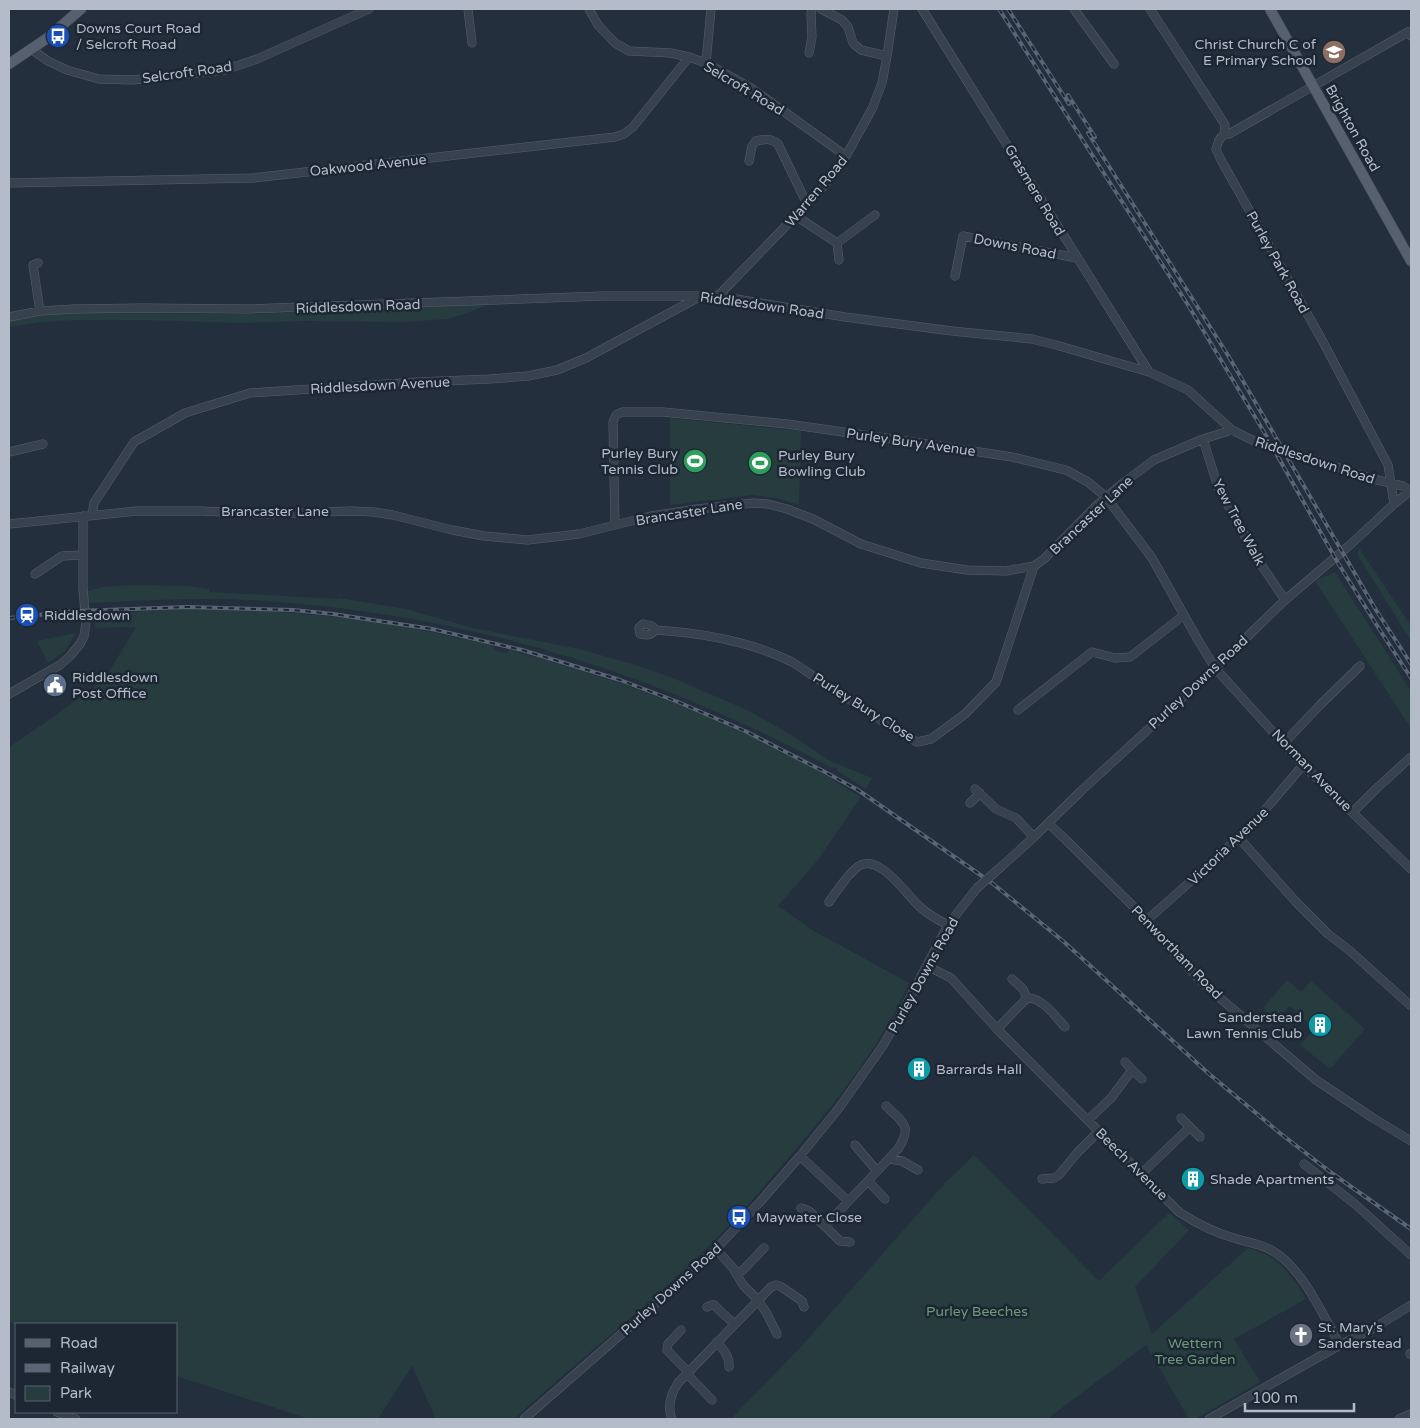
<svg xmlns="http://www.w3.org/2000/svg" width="1420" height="1428" viewBox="0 0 1420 1428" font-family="'Varela Round',sans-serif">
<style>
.green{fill:#263c3f}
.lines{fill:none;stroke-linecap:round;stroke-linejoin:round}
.minor-casing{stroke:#565f6c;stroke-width:9}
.major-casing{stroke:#414a57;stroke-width:11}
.minor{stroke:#38414e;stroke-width:8}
.major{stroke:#56606e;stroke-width:10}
.rail-casing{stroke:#5a6575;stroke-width:4}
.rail{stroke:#1d2633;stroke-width:2;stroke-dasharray:5.5;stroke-linecap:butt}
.minor-bridge-casing{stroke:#565f6c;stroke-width:9;stroke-linecap:butt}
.minor-bridge{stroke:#38414e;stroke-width:8}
.labels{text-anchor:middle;stroke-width:5;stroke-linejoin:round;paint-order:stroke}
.poi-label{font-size:14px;fill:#b4bcc9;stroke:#1d2633;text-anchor:start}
.street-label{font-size:14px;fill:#b4bcc9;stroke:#1d2633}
.park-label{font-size:14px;fill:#6b9a76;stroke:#1d2633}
</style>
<rect width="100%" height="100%" fill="#242f3e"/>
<path class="green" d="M488,304L468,313L447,319L404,322L306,321L240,323L146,320H74L41,322L9,327V321L40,314L74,312L247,314Z
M670,418L801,431L799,505L776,498L753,495L670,505Z
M1359,548L1411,626V641L1357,554Z
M1335,572L1411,691V728L1315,581Z
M131,585L188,586L209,589V592L339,599V598L406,609L473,628L579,649L636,665L673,678L747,710L792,735L830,761L872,778L866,789L839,772L837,771L838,769L835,767L832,768C653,672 472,616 269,601C210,597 150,600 91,603L88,601L85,589L89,591L102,587Z
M194,609C255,610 316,613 376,622C415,628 453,637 491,645C495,651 499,652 506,653L509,650C610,677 711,712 803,762C823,773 842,786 861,797L817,861L778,906L814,931L909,983C885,1037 849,1085 811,1131C779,1169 747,1208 711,1244C649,1306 578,1360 514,1419H436L412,1366L378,1419H310L176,1376V1324L16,1325L9,1322V747L58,714L59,712L91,690L109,672L136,627L95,628V621H89V616L91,615L160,610Z
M76,633L65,651L48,663L37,641Z
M1287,980L1301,992L1311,981L1365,1029L1330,1069L1300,1045L1314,1029L1290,1006L1276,1020L1263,1008Z
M974,1155L1099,1281L1169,1213L1189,1230L1135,1287L1152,1334L1248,1248C1254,1250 1261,1252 1267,1255C1283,1264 1297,1283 1306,1299L1234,1339L1260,1382L1195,1419H1189L1146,1345L1047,1419H731L799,1349L945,1183Z"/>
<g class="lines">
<g class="minor-casing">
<path id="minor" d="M468,9L472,43
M589,9L598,25L615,43L629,51L671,53L689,57L706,63L751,88L846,156
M821,9L842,20L848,27L853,43L861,50L887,56
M922,9L1149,372
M1074,9L1114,64
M1150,9L1222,120L1225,125L1224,134
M31,49L48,61L67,70L99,79L133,80L225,70L257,59L369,9
M809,53L812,37L811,14L812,9
M706,63L711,9
M749,161L752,146L756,141C765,139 771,138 778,144L807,204
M9,183L253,178L615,137L624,134L633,127L689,57
M796,216L837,243L839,260
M837,243L875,215
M38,263L33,265L40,311
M955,276L963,236L1077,258
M718,296L807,204L823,187L846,156L872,109L882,83L887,56L894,9
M9,317L40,311L74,309L142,308L248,309L602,296H718L845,317L952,331L1032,339L1056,345L1149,372L1188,390L1232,430L1260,444L1312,459L1373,479L1403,486L1411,491
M1203,439L1218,487L1260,563L1285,600
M9,452L43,444
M1394,504L1388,465L1322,340L1221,160L1216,149L1219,140L1224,134H1229L1408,32L1411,36
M92,515L94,503L134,442L185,413L250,393L418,382L490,379L528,376L557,370L586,358L701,296
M9,524L137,511H201L267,514L351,511L374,512L393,515L452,530L484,536L528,540L579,534L651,516L697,509L754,503L768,504L787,509L813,519L861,544L921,563L967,570L1006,571L1034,566L1044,559L1096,506L1123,483L1154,460L1203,439L1232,430
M615,525L613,422L616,415L622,412H663L787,424L934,445L1012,457L1066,470L1088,482L1106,497L1152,558L1198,640L1215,668L1303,765L1411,869
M35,574L62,556L82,555
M656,630C653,625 649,625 643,624L639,628L640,634C647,636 651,635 656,630C702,633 750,641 792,662C802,668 811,675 821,681C853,701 884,724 917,742L931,739L965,714L996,682L1034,566
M9,694L60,665L70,656L80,644L84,636L86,623L83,589V516
M1018,710L1092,652L1115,658L1130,657L1184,615
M1284,743L1320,705L1360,666
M975,789L996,809L1016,818L1034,837
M970,803L980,793
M1353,812L1377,788L1411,757
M1048,823L1066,840L1147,920L1176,955L1207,987L1316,1080L1373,1118L1411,1141
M1239,838L1296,902L1328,934L1349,950L1411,1006
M1002,866L1034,837L1081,791L1215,668L1285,600L1351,544L1394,504L1411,490
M829,902C837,891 848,873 859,866C879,853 906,894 919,906C927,914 938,920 948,925
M1147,920L1209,865L1254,823L1303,765
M927,966L951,978L997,1029L1179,1212C1196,1223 1215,1233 1234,1238C1246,1242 1260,1244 1271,1250C1303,1268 1322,1314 1340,1345
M1012,979L1023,989L1027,998
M997,1029L1027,998C1042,997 1056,1017 1065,1027
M1125,1062L1132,1070
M1181,1118L1190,1127
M1088,1120L1111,1098L1132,1070L1142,1079
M855,1145L877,1171
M800,1156L848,1201
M889,1159L902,1161L918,1170
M1304,1164L1355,1204L1411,1255
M1141,1174L1190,1127L1200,1137
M1042,1179L1054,1178L1059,1175L1077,1153L1099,1131
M868,1181L885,1199
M801,1208L809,1211L840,1241L850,1242
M825,1226L898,1149C913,1126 903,1122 886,1106
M716,1249L733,1268L743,1285L758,1300L766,1312L777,1334
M736,1274L743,1270L764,1248
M707,1307L712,1305H714L734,1324
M681,1330L668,1344L667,1350L688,1372
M717,1342C723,1349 730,1357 729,1367
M1410,1354L1411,1353
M687,1374L712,1400
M9,1392L16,1395
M57,1412L76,1419
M524,1419L635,1322L716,1249L760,1202L800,1156L839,1108L882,1047L898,1020L948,925L977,888
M672,1419C667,1407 671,1394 678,1383L771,1287L776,1285L780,1286L802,1301L804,1307
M1209,1419L1340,1345L1374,1328L1411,1305
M1399,1419L1411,1414"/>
</g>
<g class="major-casing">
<path id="major" d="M1270,9L1411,261
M9,64L46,39L81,9"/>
</g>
<use href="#minor" class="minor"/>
<use href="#major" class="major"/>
<g class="rail-casing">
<path id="rail" d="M999,9L1188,305L1264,432L1338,563L1376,624L1411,678
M1008,9L1069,104
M1068,95L1095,137
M1088,133L1229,357L1376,610L1411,664
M9,618L76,611L188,607L293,610L333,614L432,629L522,650L620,680L678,702L745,731L823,771L858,790L992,883L1063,941L1208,1073L1281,1134L1333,1174L1411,1229"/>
</g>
<use href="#rail" class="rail"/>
<g class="minor-bridge-casing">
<path id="minor-bridge" d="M977,888L1002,866"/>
</g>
<use href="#minor-bridge" class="minor-bridge"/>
</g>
<defs>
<g id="bus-disc" transform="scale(1.25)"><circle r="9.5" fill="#1a4fb4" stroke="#1d2633"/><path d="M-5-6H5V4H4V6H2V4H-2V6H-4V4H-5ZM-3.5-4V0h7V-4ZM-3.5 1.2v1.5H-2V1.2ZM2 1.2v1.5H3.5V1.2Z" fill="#fff"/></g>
<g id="school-disc" transform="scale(1.25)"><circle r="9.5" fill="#8d6e63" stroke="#1d2633"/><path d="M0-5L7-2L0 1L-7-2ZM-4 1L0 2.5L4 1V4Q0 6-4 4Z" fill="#fff"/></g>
<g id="stadium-disc" transform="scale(1.25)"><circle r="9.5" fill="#2e9e5b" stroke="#1d2633"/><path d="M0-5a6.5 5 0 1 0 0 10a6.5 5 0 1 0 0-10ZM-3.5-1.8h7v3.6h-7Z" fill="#fff"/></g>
<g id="station-disc" transform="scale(1.25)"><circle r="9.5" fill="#1a4fb4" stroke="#1d2633"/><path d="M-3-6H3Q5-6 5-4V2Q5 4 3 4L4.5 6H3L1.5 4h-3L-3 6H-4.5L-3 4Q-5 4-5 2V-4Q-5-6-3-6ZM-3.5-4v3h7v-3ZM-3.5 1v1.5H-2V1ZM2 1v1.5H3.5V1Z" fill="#fff"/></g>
<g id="civic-disc" transform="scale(1.25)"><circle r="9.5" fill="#5c6f8a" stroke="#1d2633"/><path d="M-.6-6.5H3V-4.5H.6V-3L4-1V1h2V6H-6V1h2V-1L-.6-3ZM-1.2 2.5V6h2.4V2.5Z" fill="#fff"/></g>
<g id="building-disc" transform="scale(1.25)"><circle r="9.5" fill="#0f9aa8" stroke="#1d2633"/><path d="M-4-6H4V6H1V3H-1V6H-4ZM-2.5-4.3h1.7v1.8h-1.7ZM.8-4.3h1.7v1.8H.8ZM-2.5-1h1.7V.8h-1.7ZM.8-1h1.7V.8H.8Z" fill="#fff"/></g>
<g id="church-disc" transform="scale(1.25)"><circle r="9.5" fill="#6b7280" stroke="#1d2633"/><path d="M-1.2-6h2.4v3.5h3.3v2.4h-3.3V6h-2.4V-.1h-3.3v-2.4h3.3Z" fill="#fff"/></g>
</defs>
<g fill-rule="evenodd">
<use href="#bus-disc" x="58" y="36"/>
<use href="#school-disc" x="1334" y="52"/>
<use href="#stadium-disc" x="695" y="461"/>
<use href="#stadium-disc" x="760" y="463"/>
<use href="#station-disc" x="27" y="615"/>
<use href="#civic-disc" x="55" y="685"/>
<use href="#building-disc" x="1320" y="1025"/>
<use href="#building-disc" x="919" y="1069"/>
<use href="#building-disc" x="1193" y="1179"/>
<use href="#bus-disc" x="739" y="1217"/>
<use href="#church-disc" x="1301" y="1335"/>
</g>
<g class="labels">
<g class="poi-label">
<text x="76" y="33">Downs Court Road<tspan x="76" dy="16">/ Selcroft Road</tspan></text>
<text x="1316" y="49" text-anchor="end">Christ Church C of<tspan x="1316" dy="16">E Primary School</tspan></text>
<text x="678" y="458" text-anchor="end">Purley Bury<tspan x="678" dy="16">Tennis Club</tspan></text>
<text x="778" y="460">Purley Bury<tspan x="778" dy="16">Bowling Club</tspan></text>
<text x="44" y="620">Riddlesdown</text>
<text x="72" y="682">Riddlesdown<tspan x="72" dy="16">Post Office</tspan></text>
<text x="1302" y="1022" text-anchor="end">Sanderstead<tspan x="1302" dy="16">Lawn Tennis Club</tspan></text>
<text x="936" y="1074">Barrards Hall</text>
<text x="1210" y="1184">Shade Apartments</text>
<text x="756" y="1222">Maywater Close</text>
<text x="1318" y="1332">St. Mary's<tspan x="1318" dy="16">Sanderstead</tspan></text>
</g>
<g class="street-label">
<text transform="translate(187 72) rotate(-8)" y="5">Selcroft Road</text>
<text transform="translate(744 88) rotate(31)" y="5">Selcroft Road</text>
<text transform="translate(1353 128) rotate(61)" y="5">Brighton Road</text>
<text transform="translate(368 165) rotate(-6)" y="5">Oakwood Avenue</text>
<text transform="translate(1035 190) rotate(59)" y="5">Grasmere Road</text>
<text transform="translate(816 191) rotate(-50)" y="5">Warren Road</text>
<text transform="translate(1015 246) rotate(11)" y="5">Downs Road</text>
<text transform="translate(1278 262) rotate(61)" y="5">Purley Park Road</text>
<text transform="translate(762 305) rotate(8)" y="5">Riddlesdown Road</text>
<text transform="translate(358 306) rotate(-2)" y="5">Riddlesdown Road</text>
<text transform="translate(380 385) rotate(-3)" y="5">Riddlesdown Avenue</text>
<text transform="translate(911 442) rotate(8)" y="5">Purley Bury Avenue</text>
<text transform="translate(1315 460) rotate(18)" y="5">Riddlesdown Road</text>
<text x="275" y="516">Brancaster Lane</text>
<text transform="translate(689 512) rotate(-9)" y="5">Brancaster Lane</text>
<text transform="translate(1091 515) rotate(-43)" y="5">Brancaster Lane</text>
<text transform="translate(1239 522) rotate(62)" y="5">Yew Tree Walk</text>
<text transform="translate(1198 682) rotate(-43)" y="5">Purley Downs Road</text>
<text transform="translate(864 707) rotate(32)" y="5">Purley Bury Close</text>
<text transform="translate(1312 770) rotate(46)" y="5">Norman Avenue</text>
<text transform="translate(1228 846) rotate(-44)" y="5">Victoria Avenue</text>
<text transform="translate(1177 952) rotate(46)" y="5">Penwortham Road</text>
<text transform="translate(923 975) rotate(-61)" y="5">Purley Downs Road</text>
<text transform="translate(1132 1164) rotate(45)" y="5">Beech Avenue</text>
<text transform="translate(671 1289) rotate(-42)" y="5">Purley Downs Road</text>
</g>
<g class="park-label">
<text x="977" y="1316">Purley Beeches</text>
<text x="1195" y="1348">Wettern<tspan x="1195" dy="16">Tree Garden</tspan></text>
</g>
</g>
<rect width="1420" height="1428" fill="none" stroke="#b4bcc9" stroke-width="20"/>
<rect x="15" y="1323" width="162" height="90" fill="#1d2633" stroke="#59626f"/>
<rect x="25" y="1339" width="25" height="8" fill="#56606e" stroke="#59626f"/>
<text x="60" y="1348" font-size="15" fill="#b4bcc9">Road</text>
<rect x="25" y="1364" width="25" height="8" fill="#5a6575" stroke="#59626f"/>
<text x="60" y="1373" font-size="15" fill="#b4bcc9">Railway</text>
<rect x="25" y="1386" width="25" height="15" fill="#263c3f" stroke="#59626f"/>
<text x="60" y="1398" font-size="15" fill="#b4bcc9">Park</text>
<path d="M1245 1403v8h109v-8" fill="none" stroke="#b4bcc9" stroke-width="2.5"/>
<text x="1252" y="1403" font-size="15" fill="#b4bcc9" stroke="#1d2633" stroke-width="4" paint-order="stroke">100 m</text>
</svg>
